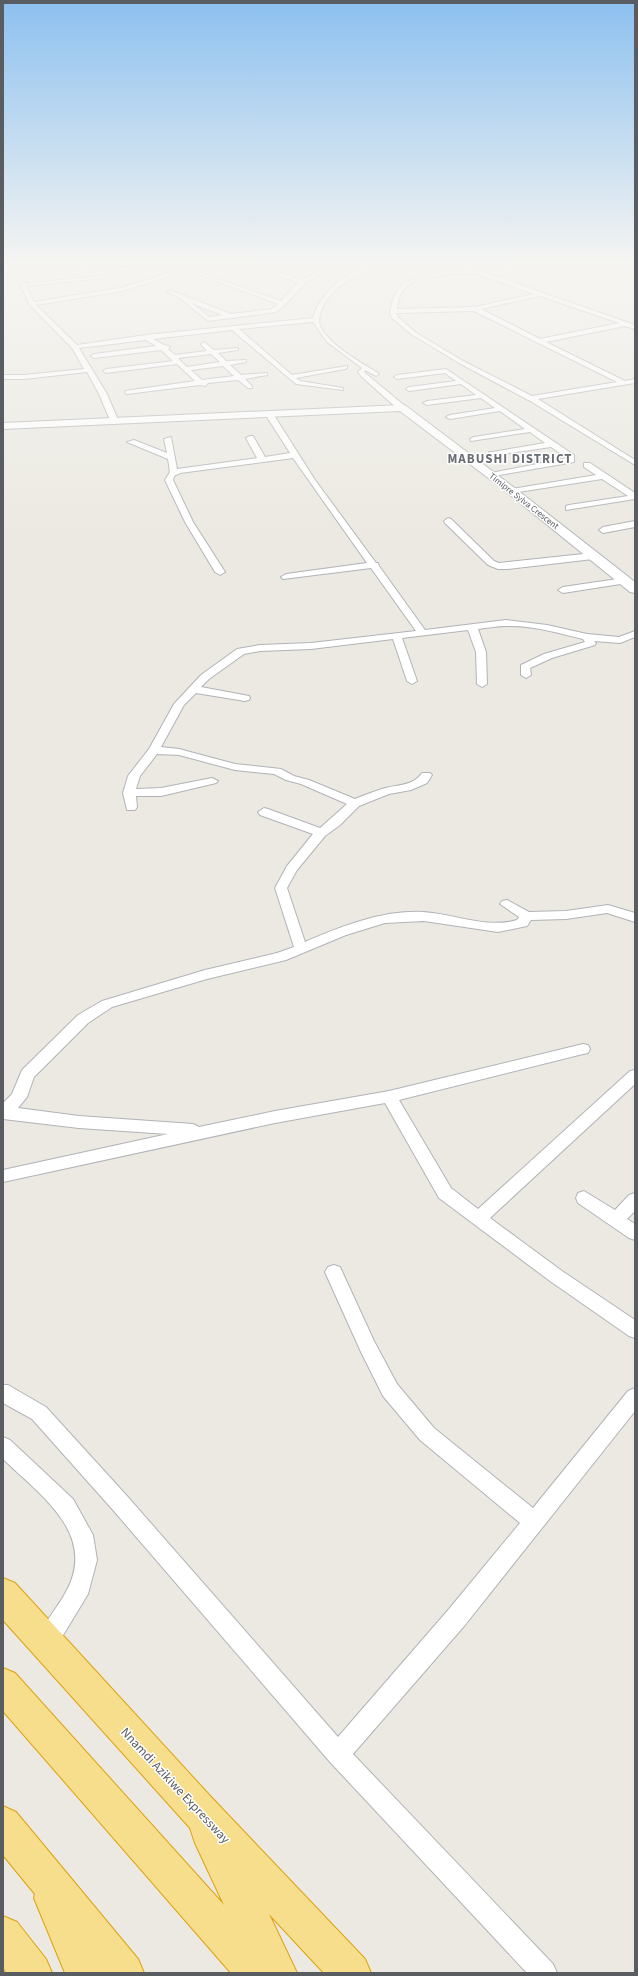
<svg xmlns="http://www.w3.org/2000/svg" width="638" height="1976" viewBox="0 0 638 1976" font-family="'Source Sans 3',sans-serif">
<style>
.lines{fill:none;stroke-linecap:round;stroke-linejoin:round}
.street-casing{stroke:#b1b3b8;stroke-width:2}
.secondary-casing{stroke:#b2b5bb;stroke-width:2}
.primary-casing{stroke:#e8c45d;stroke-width:2}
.highway-casing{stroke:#dfa20d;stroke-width:2}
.street{fill:#fff;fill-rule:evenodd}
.secondary{fill:#fff;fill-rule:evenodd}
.primary{fill:#faeea7;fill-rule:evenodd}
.highway{fill:#f6de8d;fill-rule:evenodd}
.labels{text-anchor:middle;stroke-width:3;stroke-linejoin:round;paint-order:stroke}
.far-street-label{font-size:9px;fill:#595c61;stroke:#fff}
.far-district-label{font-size:13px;font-weight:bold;letter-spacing:1px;fill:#6a6e73;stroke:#fff}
.near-street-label{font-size:13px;fill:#595c61;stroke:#fff}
</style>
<rect width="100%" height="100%" fill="#ebe9e1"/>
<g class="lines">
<g class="street-casing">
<path id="street" d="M192,261H199L169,276L123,291L36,305L77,345L146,335L313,318C321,288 359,261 390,261C384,265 374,267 367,270C347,279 320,297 319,322C323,342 362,363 378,373L379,374L376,376L365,370L364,372L405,406V410H399L362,377L358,372L362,368L327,342L313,322L239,329L292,375L347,366V368L345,369L296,378L300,381L343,388V390L296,384L232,330L153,339L164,345L169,346L170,347L168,349L175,355L207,351L201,344L204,342L214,350L238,348V350L218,353L226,361L246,360V362L230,365L241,375L267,373V375L245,379L252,386V388H248L238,380L208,383L205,386L200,385L127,394L125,393V391L195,381L177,364L106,373L103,371L106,369L173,361L161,350L94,358L91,356L94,354L156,346L146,340L79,348L107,394L118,420L114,422L110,420L99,394L87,372L24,379H3V375H24L84,369L72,348L30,305L20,284L101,276L104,278L26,286L34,302L120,288L165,274ZM211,354L220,362L187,367L178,358ZM223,366L234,376L202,380L191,370Z
M236,261H244L302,280L328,267L316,261H323L334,267L306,282L285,305L276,312L208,321L180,298L167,292L172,291L231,314L272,309L278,304L193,272V270L281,301L298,282ZM192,303L222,315L209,317Z
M443,261H451L635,325V329L625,326L546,342L625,381L635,379V383L538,399L635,460V465L532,402L459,363L411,334L392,318L390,313L393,299L399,287L406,282L443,271L466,270ZM474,273L534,294L475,307L397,309C398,303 399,294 404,289C417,274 455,274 474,273ZM540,296L619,323L540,339L481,309ZM474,311L617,382L532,396L463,361L415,332L398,317L396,313Z
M60,262L62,265L31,270L28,268Z
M106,265L136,270L133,272L106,269L76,274L73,272Z
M446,369L574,455V462L488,477V473H491L567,458L551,447L489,456V452H492L545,443L530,432L471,441L470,439L474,437L525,429L500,411L450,419L446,417L450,415L495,408L481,398L427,405L423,403L427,401L476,395L461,384L409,391L406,389L409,387L456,381L445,373L397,379L394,377L397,375Z
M266,412H272L315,480L376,563H378L379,566L425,630L506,620L547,625L587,634L619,637L635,631V637L620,643L594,641L596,643L595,645L552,658L530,668L531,675L526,678L521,675V665L544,654L585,642L583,639C559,633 532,625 506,626C496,626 487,628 478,629L486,652L487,684L482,687L477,684L476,652L468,630L402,638L417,681L412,684L407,681L393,639L311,649L260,651L244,654L209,679L201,687L249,696L250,698L249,700L245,701L196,693L184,705L161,747L179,749L235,764L281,769L294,776L309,780L355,799C364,795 373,792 382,789C397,784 412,787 422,773H430L432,775L427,783L411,790L389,794L359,806L340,825L325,836L297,870L287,888L305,942C342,926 383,910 423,912C455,914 486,929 517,920L519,917L500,904L502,901L507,900L529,912L566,911L608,905L635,913V922L607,913L566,919L531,920L527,926L498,932L424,921L385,923L346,935L286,960L207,979L112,1007L88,1023L34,1077L27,1097L18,1108L79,1116L193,1124L199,1127L275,1111L389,1091L583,1044L588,1045L590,1049L588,1053L583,1054L399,1100L451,1188L478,1209L630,1071L635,1070V1084L490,1218L562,1271L635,1320V1338L629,1336L550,1281L439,1198L385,1103L275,1123L3,1182V1170L168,1134L79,1128L3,1119V1103L12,1094L22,1070L78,1015L102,1001L205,970L277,953L294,947L275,888L287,866L313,834L260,815L258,812L264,808L268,809L320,828L347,804L301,784L286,780L274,774L235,770L179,755L157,754L140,776L136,789L161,788L212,778L218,781L216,783L161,796H136L137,807L135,810H127L123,793L128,776L149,749L174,704L201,675L237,649L260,645L311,643L416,631L371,568L283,579L281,577L286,574L367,563L293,458L180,473L174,476L173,480L193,522L225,572L220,575L215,572L185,522L165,480L170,472L168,459L127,442L134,440L167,453L164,439L171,437L177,469L257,458L246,438L250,436H253L265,457L290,453L265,414Z
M584,463H590L635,493V499L566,510V506L569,505L628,496L602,479L512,493L508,491L512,489L596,475L584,467Z
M448,518L451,519L494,561L499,563L593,553L597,556L593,559L507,569H498L488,565L445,523L444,521Z
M635,521V527L603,533L599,530L603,527Z
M624,578L629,581L627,583L563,593L558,590L563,587Z
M584,1191L615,1210L629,1195L635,1193V1211L627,1219L635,1224V1240L629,1238L578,1203L576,1198L578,1193Z
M334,1265L340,1267L374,1341L397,1384L434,1428L533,1508L628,1391L635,1388V1411L465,1625L353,1754L553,1964L557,1973H527L330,1762L113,1510L32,1419L3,1403V1385H8L46,1407L127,1496L338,1737L449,1609L520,1523L420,1440L383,1396L361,1352L325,1272L328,1267Z
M3,1437L10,1440L73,1499L93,1535L97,1560L88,1594L54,1650L46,1653L38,1650L35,1642C43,1623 58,1608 67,1590C97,1533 39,1494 3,1459Z"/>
</g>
<g class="secondary-casing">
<path id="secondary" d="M402,405L406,406L516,489L635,582V593L630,592L508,493L400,411L3,429V423Z"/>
</g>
<g class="primary-casing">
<path id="primary" d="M599,261H610L635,273V279Z"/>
</g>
<g class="highway-casing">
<path id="highway" d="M3,1578L15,1583L212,1798L365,1959L371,1973H324L269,1914L297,1973H231L3,1711V1668L15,1673L224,1905L195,1843L190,1828L3,1620Z
M3,1806L16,1812L138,1959L144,1973H65L34,1898L35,1894L3,1855Z
M3,1916L17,1922L46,1959L52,1973H7L3,1968Z"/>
</g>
<use href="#street" class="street"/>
<use href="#secondary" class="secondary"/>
<use href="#primary" class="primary"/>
<use href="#highway" class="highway"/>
</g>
<linearGradient id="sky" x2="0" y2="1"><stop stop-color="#8cc0ef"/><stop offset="0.49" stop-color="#f6f5f2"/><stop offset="1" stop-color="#f6f5f2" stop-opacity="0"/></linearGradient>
<rect width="638" height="537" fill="url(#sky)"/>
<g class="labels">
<g class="far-street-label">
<text transform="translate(524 501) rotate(38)" y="3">Timipre Sylva Crescent</text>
</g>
<g class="far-district-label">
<text x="510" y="463">MABUSHI DISTRICT</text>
</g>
<g class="near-street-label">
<text transform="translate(176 1785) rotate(47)" y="5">Nnamdi Azikiwe Expressway</text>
</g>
</g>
<rect width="638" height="1976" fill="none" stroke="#595c61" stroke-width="8"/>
</svg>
